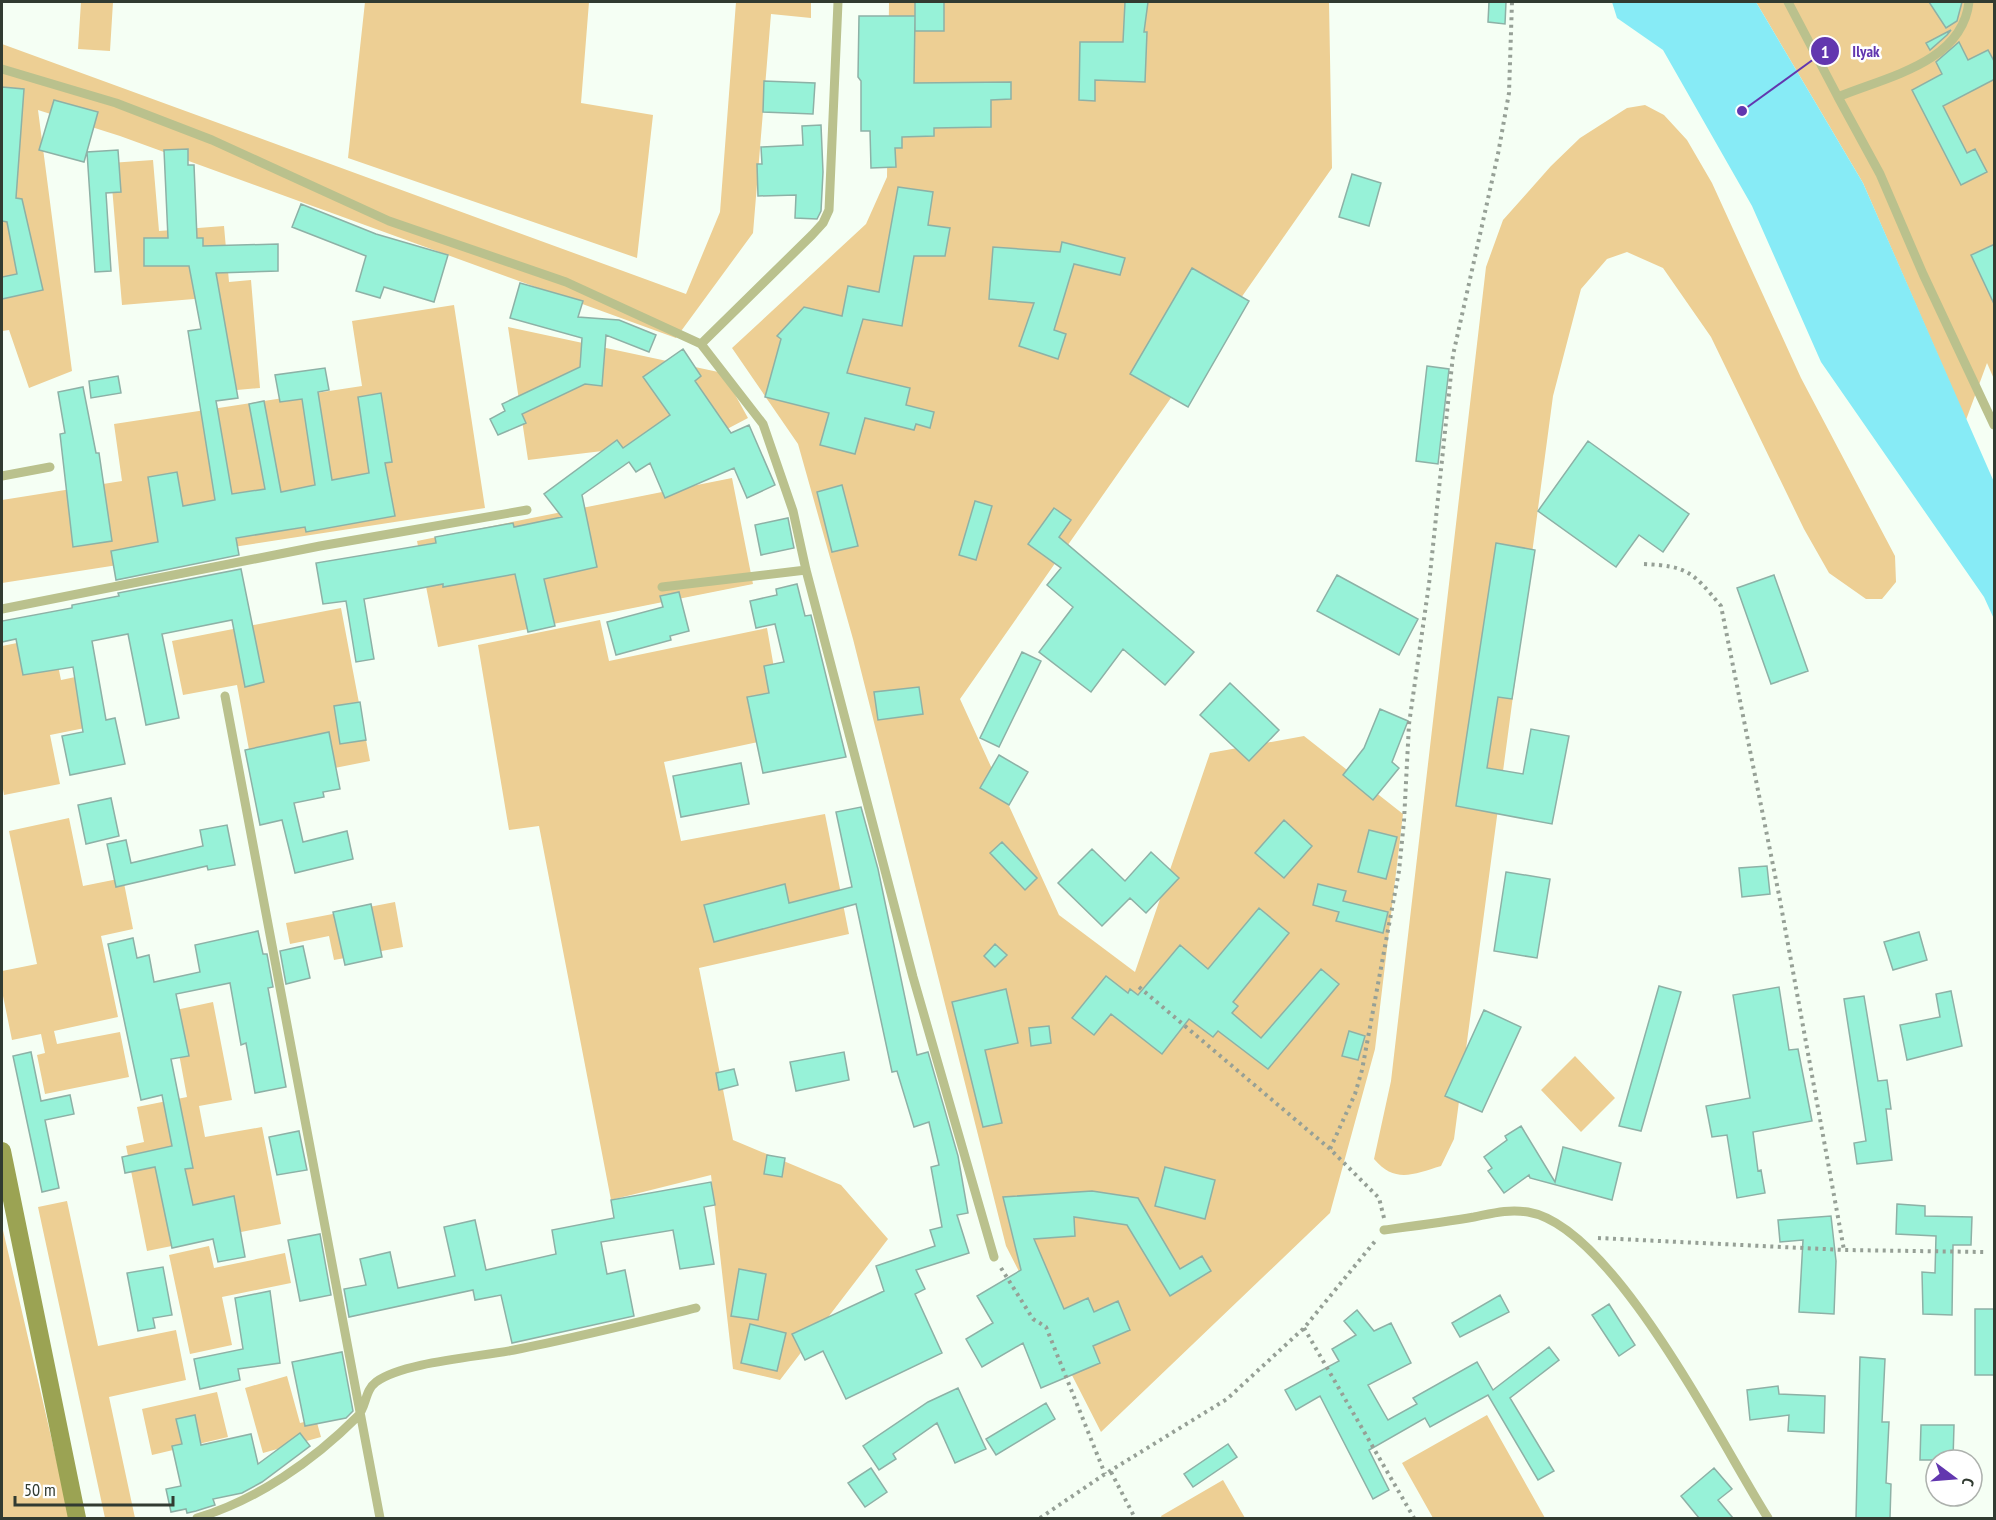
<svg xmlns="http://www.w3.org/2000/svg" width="1996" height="1520" viewBox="0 0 1996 1520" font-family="'PT Sans Narrow',sans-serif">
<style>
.green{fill:#edcf94}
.water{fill:#87ebf6}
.building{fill:#97f2d8;stroke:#8db1a6;stroke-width:1.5}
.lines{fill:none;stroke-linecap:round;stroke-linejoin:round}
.path{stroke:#96a096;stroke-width:4;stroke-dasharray:3 4.5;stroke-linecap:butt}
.lane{stroke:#bac18d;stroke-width:9}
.secondary{stroke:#9ba353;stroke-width:18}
.leader{fill:none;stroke:#6237af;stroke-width:2}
.callout-dot{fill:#6237af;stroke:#fff;stroke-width:2}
.mark-label{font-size:18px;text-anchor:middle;font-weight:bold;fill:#fff}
.callout-label{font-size:16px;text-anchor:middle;font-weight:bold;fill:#6237af;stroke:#fff;stroke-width:5;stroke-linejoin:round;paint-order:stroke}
</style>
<rect width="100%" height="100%" fill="#f5fff4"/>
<path class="green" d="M81,2H113L110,51L78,49Z
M365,2H589L581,103L653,115L637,258L348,158Z
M736,2H811V18L771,14L753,233L676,338L120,136L38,110L72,371L29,388L9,330L2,331V44L686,294L720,212Z
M889,2H1329L1332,168L960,699L1059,915L1135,972L1210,753L1304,736L1403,814L1375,1049L1330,1213L1101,1432L1006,1246L853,639L798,444L732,348L866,224L887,177Z
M1756,2H1994V379L1987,363L1966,420L1863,183Z
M1645,105L1664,115L1687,140L1712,183L1801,378L1895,556L1896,582L1882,599H1866L1829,573L1804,529L1711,337L1663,268L1627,252L1607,259L1581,289L1553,396L1454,1139L1441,1166C1414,1174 1395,1184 1374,1159L1391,1081L1486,267L1503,220L1551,166L1580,138L1627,108Z
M153,160L159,231L224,226L229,282L251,280L260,388L226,391L218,297L122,305L110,163Z
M454,305L485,508L2,583V500L122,481L114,424L362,386L352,321Z
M508,327L723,373L748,418L710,438L528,460Z
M732,478L753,584L438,647L417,541Z
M341,608L370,761L279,779L250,755L237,685L183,695L172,641Z
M600,620L609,661L767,628L786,736L664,762L681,841L825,814L849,934L699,968L733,1140L841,1185L888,1239L780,1380L733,1369L711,1175L611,1200L539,826L509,830L478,645Z
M52,636L61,680L85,675L95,726L50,735L60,784L4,795L2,783V646Z
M69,818L83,886L123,878L133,929L101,936L118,1017L54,1031L57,1044L120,1032L129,1077L45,1094L37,1055L45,1053L41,1034L12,1040L2,991V971L37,964L9,831Z
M395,902L403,947L334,960L329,936L290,944L286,923Z
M213,1002L232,1100L199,1106L205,1137L262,1127L281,1224L147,1251L126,1146L144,1142L137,1107L187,1097L171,1011Z
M1575,1056L1615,1098L1581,1132L1541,1090Z
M67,1201L98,1346L176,1330L186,1380L109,1397L135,1518H105L38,1207Z
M2,1226L70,1518H2Z
M209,1246L214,1268L285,1253L291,1283L222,1297L232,1345L190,1354L169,1255Z
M287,1376L300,1423L316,1419L321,1437L263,1453L245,1388Z
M217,1392L228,1437L152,1455L142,1409Z
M1487,1415L1545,1518H1433L1402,1463Z
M1223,1480L1245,1518H1162L1161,1516Z"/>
<path class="water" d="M1612,2H1756L1863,183L1994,482V619L1984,597L1821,362L1752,206L1663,50L1617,18Z"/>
<path class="building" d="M915,2H944V31H915Z
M1125,2H1148L1144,32H1147L1145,82L1095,80V101L1079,100L1080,42H1123Z
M1489,2H1506L1505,24L1488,22Z
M1929,2H1962L1957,21L1946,28Z
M859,16H915L914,83L1011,82V99L991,100V127L934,128V136L902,137V148H895L896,167L871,168L870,131H861V81L858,77Z
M1951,30L1947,35L1930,50L1926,43Z
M1959,42L1968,60L1988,50L1995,63V79L1943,106L1967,153L1975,149L1987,172L1961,185L1912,90L1942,74L1936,62Z
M764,81L815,83L813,114L763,112Z
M2,87L24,89L16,198L22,199L43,290L2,299V277L17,274L7,222L2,221Z
M54,100L98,112L84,162L39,150Z
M821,125L823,172L821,211L817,219L795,218L796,195L758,196L757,164H762L761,147L803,145L802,126Z
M188,149V165H194L197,238H203V246L278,244V271L216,273L238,398L216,401L232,494L265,489L249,404L264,401L281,492L315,485L302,399L280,402L275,375L325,368L329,390L318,392L332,480L369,473L358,397L381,393L392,462L385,463L395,516L306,532L305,527L236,538L239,555L116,580L111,551L158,542L148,477L177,472L183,506L215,500L188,331L201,329L189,266H144V238H168L164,150Z
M118,150L121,192L106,193L111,271L95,272L87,152Z
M1352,174L1381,183L1369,226L1339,217Z
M898,187L933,192L928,225L950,228L945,256H914L902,326L863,319L847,373L910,388L906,405L934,412L930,428L916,424L914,430L865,418L855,454L820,445L829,413L765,397L781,339L777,336L804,307L842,316L848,286L879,292Z
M301,204L376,234L448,255L434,302L384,287L380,298L356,291L366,256L292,227Z
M1062,242L1125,258L1120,275L1074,264L1054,330L1066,334L1058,359L1019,346L1034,303L989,299L993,247L1060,252Z
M1995,244V306L1971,255Z
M1192,268L1249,301L1188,407L1130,374Z
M520,283L583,301L578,317L619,320L656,335L649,352L606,335L602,386L585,384L522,414L526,423L498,435L490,419L505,411L502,404L580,367L582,338L510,318Z
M683,349L701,376L695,381L731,433L749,425L775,485L747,498L734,468L665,498L650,463L636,472L629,462L582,495L597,567L544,579L555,626L528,632L515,574L443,587V584L364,599L374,659L356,662L346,601L323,604L316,563L436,543L435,537L513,523L514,527L562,517L544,494L617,440L623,448L670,415L643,377Z
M1427,366L1449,369L1438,464L1416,461Z
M118,376L121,393L91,398L89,381Z
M83,387L96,453H99L112,541L73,547L60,434L65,433L58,392Z
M1588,441L1689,514L1663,552L1639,535L1616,567L1538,511Z
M842,485L858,546L832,552L817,492Z
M975,501L992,506L976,560L959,555Z
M1054,508L1071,520L1059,537L1194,652L1165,685L1123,649L1091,692L1039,652L1073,607L1047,585L1061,568L1028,544Z
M788,518L794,548L761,555L755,525Z
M1496,543L1535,550L1512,699L1498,697L1487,768L1523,774L1531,729L1569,736L1552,824L1456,806Z
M241,569L264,682L245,687L232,620L162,634L179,718L146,725L128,634L92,641L106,720L115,718L125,764L70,775L62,736L83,732L73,667L23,675L16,639L2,642V621L72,608V605L119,596L118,593Z
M1337,575L1418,619L1399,655L1317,611Z
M1774,575L1808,671L1771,684L1737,588Z
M797,584L805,616L811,615L846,757L763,773L747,697L769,693L764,666L784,662L775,624L756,628L750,601L777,595L776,589Z
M679,592L689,631L670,636L671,640L616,655L607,622L663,607L660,596Z
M1022,652L1041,661L999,747L980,738Z
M1230,683L1279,730L1249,761L1200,715Z
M919,687L923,714L878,720L874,692Z
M360,702L366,740L340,744L334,706Z
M1380,709L1408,721L1392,762L1399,768L1373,800L1343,775L1364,748Z
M329,732L340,789L323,792L324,797L294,803L303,842L347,831L353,859L295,873L282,820L260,825L245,750Z
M999,755L1028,772L1009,805L980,788Z
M741,763L749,804L681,817L673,776Z
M111,798L119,836L86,844L78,805Z
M861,807L878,869L917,1055L928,1052L958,1156L968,1213L957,1215L969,1253L916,1270L925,1289L915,1294L942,1353L846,1399L823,1351L805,1360L792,1334L884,1291L876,1266L935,1246L930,1230L942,1227L931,1167L939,1165L929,1122L914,1127L897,1071L892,1072L856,904L714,942L704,905L785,884L789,903L852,887L836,812Z
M1284,820L1312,846L1284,878L1255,853Z
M227,825L235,865L208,870L207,866L116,887L107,844L126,840L131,863L203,846L200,830Z
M1369,830L1397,837L1386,879L1358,872Z
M1002,842L1037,878L1025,890L990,853Z
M1092,849L1125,881L1151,852L1179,878L1146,913L1130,898L1102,926L1058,883Z
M1767,866L1770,894L1742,897L1739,868Z
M1506,872L1550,879L1537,958L1494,951Z
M1318,884L1346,891L1343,901L1388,912L1383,933L1336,921L1339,912L1313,905Z
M371,904L382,957L345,965L333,912Z
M1259,908L1289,933L1233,1002L1238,1006L1232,1013L1261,1038L1321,969L1339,984L1268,1069L1218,1031L1213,1037L1189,1019L1162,1054L1111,1014L1094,1035L1072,1018L1106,976L1128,993L1130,989L1138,995L1180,945L1208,969Z
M258,931L263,954H267L273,987L268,988L286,1087L255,1093L246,1043L241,1045L230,983L176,994L189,1056L171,1059L193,1168L185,1169L193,1205L234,1196L245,1257L218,1262L213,1239L172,1248L155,1167L125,1173L122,1157L172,1146L162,1095L141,1100L108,944L133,938L137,958L149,955L154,982L200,972L195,945Z
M1919,932L1927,960L1893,970L1884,942Z
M995,944L1007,955L995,967L984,956Z
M303,946L310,978L286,984L280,951Z
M1659,986L1681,992L1641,1131L1619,1126Z
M1779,987L1789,1050L1798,1049L1812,1121L1753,1132L1758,1171L1761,1170L1765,1193L1737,1198L1727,1135L1712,1137L1706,1106L1750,1098L1733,995Z
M1006,989L1018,1043L985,1050L1002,1123L983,1127L952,1002Z
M1951,991L1962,1046L1907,1060L1900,1025L1940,1017L1936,994Z
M1864,996L1878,1081L1887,1080L1891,1109H1886L1892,1160L1857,1164L1854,1143L1866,1141L1844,999Z
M1484,1010L1521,1027L1482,1112L1445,1096Z
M1049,1026L1051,1043L1031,1046L1029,1028Z
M1349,1031L1365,1036L1358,1060L1342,1056Z
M31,1052L41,1101L70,1095L74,1114L45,1120L59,1188L42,1192L13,1056Z
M844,1052L849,1080L796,1091L790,1062Z
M734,1069L738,1085L719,1090L716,1073Z
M1521,1126L1555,1182L1563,1147L1621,1163L1612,1200L1530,1178L1529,1175L1504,1193L1488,1171L1492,1168L1484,1157L1507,1140L1505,1136Z
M299,1131L307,1170L277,1175L269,1137Z
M767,1155L785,1158L782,1177L764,1174Z
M1165,1167L1215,1180L1205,1219L1155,1206Z
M711,1182L715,1205L704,1207L714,1264L680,1269L673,1230L601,1242L607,1274L625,1270L634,1316L512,1343L501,1295L475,1300L473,1290L349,1317L344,1289L366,1285L360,1259L390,1252L398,1288L455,1276L444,1227L475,1220L486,1270L556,1254L552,1230L614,1218L611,1200Z
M1092,1191L1138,1198L1180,1269L1202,1256L1211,1271L1170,1296L1127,1225L1074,1217L1075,1236L1034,1239L1064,1309L1088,1298L1094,1312L1118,1301L1130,1330L1093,1346L1100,1363L1041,1388L1023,1343L982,1367L966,1339L993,1323L977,1296L1021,1270L1003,1197Z
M1897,1204L1925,1206V1216L1972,1217L1971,1245H1953L1952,1315L1923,1314L1922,1272L1935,1273L1936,1236L1896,1234Z
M1831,1216L1836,1261L1834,1314L1799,1312L1803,1240L1780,1242L1778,1220Z
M320,1234L331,1295L300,1301L288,1240Z
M163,1267L172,1315L153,1318L155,1328L138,1331L127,1273Z
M739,1269L766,1274L758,1320L731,1316Z
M270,1291L280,1363L238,1369L240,1380L200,1389L194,1359L243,1349L235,1298Z
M1500,1295L1509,1312L1460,1337L1452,1323Z
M1609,1304L1635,1345L1619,1356L1592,1315Z
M1975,1309H1995V1375H1975Z
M1357,1310L1374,1331L1391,1323L1411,1363L1368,1385L1388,1420L1417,1404L1413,1398L1477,1362L1493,1390L1549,1347L1559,1360L1510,1398L1554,1471L1538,1480L1488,1395L1430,1427L1425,1418L1369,1450L1389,1490L1373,1499L1320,1396L1296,1410L1285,1390L1339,1361L1332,1349L1356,1335L1344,1321Z
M750,1324L786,1333L777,1371L741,1363Z
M342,1352L353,1411L346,1418L305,1426L292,1362Z
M1860,1357L1885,1359L1882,1422H1889L1886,1483L1891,1484L1890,1518H1856Z
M1778,1386L1779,1394L1825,1396L1824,1433L1788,1431L1789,1415L1750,1420L1747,1390Z
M958,1388L986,1449L955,1463L937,1423L893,1454L896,1459L879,1470L863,1446L928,1402Z
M1046,1403L1055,1419L996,1455L986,1439Z
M195,1415L201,1445L251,1434L258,1464L300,1433L310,1446L262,1482L242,1493L213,1499L215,1505L196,1511L187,1513L186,1509L171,1512L166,1489L181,1486L172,1446L182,1444L176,1419Z
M1921,1425H1954L1953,1460H1920Z
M1228,1444L1237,1457L1193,1487L1184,1474Z
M871,1468L887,1492L865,1507L848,1483Z
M1714,1468L1732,1489L1718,1500L1733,1518H1699L1681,1496Z"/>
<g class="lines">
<path class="path" d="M1644,564C1689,566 1693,573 1721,606L1779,895L1844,1250
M1139,987L1330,1149
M1384,1218L1379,1198L1330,1149L1355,1094L1362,1070L1399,871L1404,821L1409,724L1429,584L1453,355L1498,154L1509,93L1512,2
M1598,1238L1844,1250L1984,1252
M1001,1268L1033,1319L1046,1327L1105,1474
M1304,1328L1414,1518
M1111,1472L1135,1518
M1040,1518L1105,1474L1227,1399L1304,1328L1376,1240"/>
<path class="lane" d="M1788,2L1838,97
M1969,2C1962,63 1886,77 1838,97L1880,174L1923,274L1994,425
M2,69L116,103L212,140L389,221L566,282L701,344L763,424L793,511L806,570L913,977L994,1257
M701,344L812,235L823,223L829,210L838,2
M2,476L50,467
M662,587L806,570
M2,609L320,546L527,510
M225,696L380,1518
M1384,1230C1414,1226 1445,1222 1474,1217C1494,1213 1508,1209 1528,1212C1614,1226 1722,1446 1768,1518
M197,1518C257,1500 313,1461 357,1417C367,1407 364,1391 376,1382C403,1362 479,1357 514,1350C575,1338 635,1323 696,1308"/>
<path class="secondary" d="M2,1151L77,1518"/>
</g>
<path class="leader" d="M1742 111L1825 51"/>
<g class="callout-dot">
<circle cx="1742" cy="111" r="6"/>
<circle cx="1825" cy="51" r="15"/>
</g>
<g class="mark-label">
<text x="1825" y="58">1</text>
</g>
<g class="callout-label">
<text x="1866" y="57">Ilyak</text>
</g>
<rect width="1996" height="1520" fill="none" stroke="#313b31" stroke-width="6"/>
<g transform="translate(1954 1478) rotate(106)"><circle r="28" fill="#ffffff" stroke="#adb1ad" stroke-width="1.5"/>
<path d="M0-4.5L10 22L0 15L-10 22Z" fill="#6237af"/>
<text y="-9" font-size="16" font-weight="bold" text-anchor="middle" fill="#313b31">С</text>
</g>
<path d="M15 1496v9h158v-9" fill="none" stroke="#313b31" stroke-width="3"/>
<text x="24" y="1496" font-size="18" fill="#313b31" stroke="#ffffff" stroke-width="4.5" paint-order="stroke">50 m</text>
</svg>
